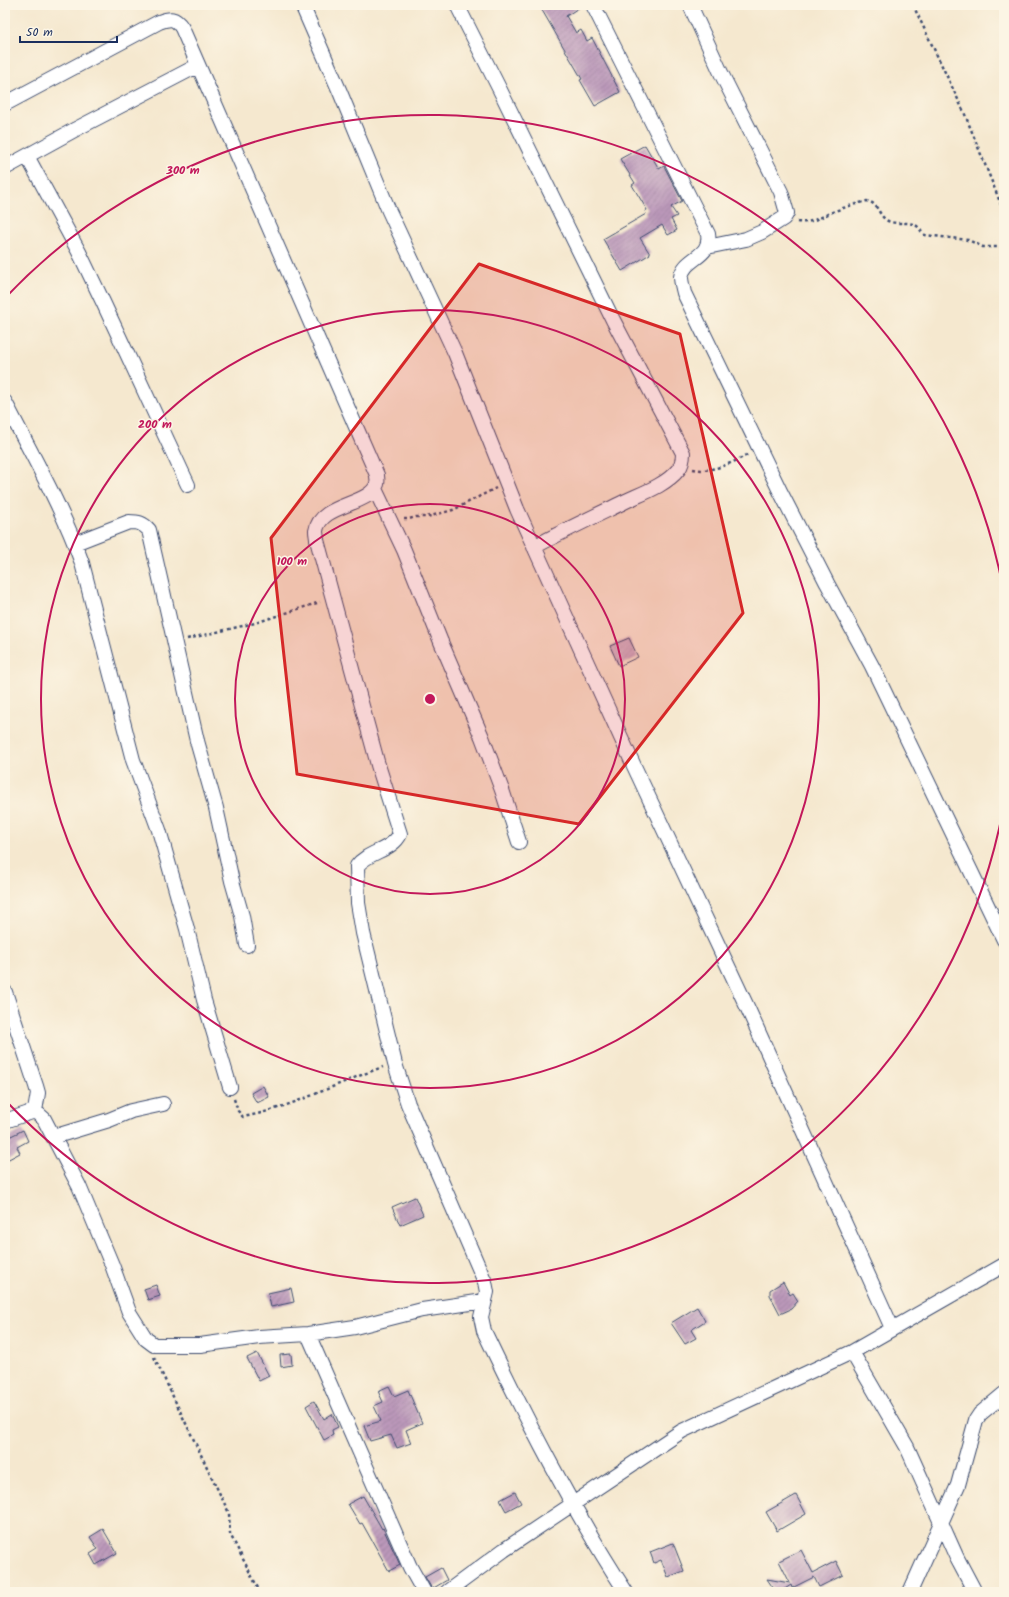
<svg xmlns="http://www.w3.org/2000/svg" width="1009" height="1597" viewBox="0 0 1009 1597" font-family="Kalam,sans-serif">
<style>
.building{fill:url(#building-hatch)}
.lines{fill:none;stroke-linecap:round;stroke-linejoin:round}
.street-casing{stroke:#3c4b6f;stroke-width:16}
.path{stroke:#3c4b6f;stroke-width:2.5;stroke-dasharray:3 3;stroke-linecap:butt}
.street{stroke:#fff;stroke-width:14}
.marked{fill:#d62828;fill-opacity:0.2;stroke:#d62828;stroke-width:3;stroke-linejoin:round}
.ring{fill:none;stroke:#c2185b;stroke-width:2}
.centre{fill:#c2185b;stroke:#fcf5e5;stroke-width:2}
.ring-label{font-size:12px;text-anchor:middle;font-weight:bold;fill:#c2185b;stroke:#fcf5e5;stroke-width:3;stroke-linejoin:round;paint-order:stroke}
</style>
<defs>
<pattern id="building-hatch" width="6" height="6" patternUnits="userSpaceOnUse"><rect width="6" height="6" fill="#bb98ba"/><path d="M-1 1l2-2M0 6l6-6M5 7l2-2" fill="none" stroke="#977c9a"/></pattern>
</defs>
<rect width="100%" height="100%" fill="#fcf5e5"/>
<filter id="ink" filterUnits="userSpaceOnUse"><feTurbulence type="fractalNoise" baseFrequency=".025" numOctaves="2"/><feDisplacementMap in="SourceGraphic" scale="8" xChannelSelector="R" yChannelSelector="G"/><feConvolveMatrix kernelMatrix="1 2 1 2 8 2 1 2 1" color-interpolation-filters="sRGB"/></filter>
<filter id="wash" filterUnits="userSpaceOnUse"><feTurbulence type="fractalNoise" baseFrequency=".012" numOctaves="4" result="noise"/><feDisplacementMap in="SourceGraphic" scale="16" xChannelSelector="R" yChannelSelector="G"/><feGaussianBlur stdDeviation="0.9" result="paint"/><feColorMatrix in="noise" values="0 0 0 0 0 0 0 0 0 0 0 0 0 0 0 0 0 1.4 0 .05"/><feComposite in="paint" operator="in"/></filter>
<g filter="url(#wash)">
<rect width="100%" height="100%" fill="#f5e8cf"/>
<g id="blocks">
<path class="building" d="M539,5H583L566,16L576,33L581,30L587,41L592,38L620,92L595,106L580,80L582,79Z
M645,145L659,169L664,166L682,201L671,207L677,216L671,219L677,230L668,235L662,225L640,238L650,254L622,271L603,239L646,214L645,211L647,210L632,185L635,183L620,159Z
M629,638L638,657L619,666L610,646Z
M263,1086L269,1097L257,1103L251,1093Z
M23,1130L28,1141L17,1147L20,1153L5,1161V1139Z
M415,1197L423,1215L400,1225L392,1207Z
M783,1282L790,1295L793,1293L798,1301L791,1309L780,1314L770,1295V1290Z
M156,1285L160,1296L148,1300L144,1289Z
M291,1288L294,1302L271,1307L268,1293Z
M697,1307L705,1321L691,1330L696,1338L685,1344L671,1323Z
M257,1353L269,1376L259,1381L247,1358Z
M291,1354L292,1365L281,1367L280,1355Z
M389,1386L394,1396L408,1390L422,1423L406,1430L411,1443L397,1448L391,1435L370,1441L364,1426L381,1421L374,1406L383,1402L378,1391Z
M314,1401L324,1419L332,1414L338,1427L332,1430L333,1435L324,1440L306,1406Z
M515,1492L521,1503L506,1511L500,1500Z
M796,1495L806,1514L777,1531L766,1512Z
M363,1496L382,1529L383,1528L400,1565L389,1571L362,1523L360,1524L348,1504Z
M103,1529L117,1553L96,1565L90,1554L98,1549L90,1537Z
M673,1543L684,1571L668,1577L661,1560L654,1563L650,1552Z
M801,1550L813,1573L836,1561L843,1575L819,1587L814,1577L792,1588L791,1585L780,1592H776L767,1579L790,1583L779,1561Z
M441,1568L447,1580L432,1589L425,1577Z"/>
</g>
</g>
<g filter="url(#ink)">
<use href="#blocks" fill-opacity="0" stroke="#3c4b6f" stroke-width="1"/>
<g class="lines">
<g class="street-casing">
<path id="street" d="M302,5L340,92L389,211L455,353L517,509L634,766L749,1011L892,1328
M457,5L500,90L613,320L683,453C683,459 682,465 678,470C665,486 640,494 622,503C593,517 563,531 534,547
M593,5L708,234C712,258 684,257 681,277C681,282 683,288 684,293L780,491L827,583L872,666L1004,940
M690,5L722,75L781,192L787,213L784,218L762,232L746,239L707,247
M5,104L159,22C170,18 175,17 182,28L377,475C377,478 378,481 377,484C370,506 320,503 316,531C316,534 317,537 317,540L378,765L400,834C392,851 368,851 357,866L358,903L363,933L395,1064L408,1104L485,1282L487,1292L481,1317L484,1331C527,1421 572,1509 626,1592
M27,156L79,252L103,302L188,485
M5,168L76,129L197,66
M5,402C32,455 62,507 82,563L133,760L159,830L187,929L204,1000L230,1087
M375,489L404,550L441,642L482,737L502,790L519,842
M75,543L129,522C138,522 143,523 149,530L197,741L216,808L232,881L242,916L247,945
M5,992L36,1086L38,1093L35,1111
M5,1121L35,1111L44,1119L79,1186L112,1265L129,1312L146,1339L154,1345H200L259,1337L308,1334L355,1327L422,1310L484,1301
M53,1137L109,1120L131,1111L163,1104
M308,1334L410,1567L424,1592
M852,1352L907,1447L957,1558L975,1592
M447,1592L504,1550L682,1431L852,1352L1004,1265
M910,1592L958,1485L976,1420L980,1414L1004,1394"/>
</g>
<path class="path" d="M913,5L964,112L1004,212
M797,222C809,224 819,218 830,213C842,208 855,204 867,201C878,203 878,214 886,220C896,226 908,220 917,226C920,229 922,233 925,235L968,240L983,247H1004
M693,469C712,473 732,463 749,454
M404,519H409L416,517H427L453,510L496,488
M187,639L255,623L320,602
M234,1099L238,1111L243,1117C292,1108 336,1083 383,1067
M154,1357L229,1513L230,1534L260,1592"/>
<use href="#street" class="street"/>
</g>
</g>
<path class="marked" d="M479,264L680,334L743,613L579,824L297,774L271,538Z"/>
<g class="ring">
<circle cx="430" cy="699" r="195"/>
<circle cx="430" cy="699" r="389"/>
<path d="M1003 810A584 584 0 0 1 6 1101M6 297A584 584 0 0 1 1003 588"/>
</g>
<circle cx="430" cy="699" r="6" class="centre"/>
<g class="ring-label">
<text x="183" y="174">300 m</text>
<text x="155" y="428">200 m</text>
<text x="292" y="565">100 m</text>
</g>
<rect width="1009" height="1597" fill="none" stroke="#fcf5e5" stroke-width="20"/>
<path d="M20 36v6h97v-6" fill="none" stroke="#1b2f5e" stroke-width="2"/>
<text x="26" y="36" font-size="12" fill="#1b2f5e" stroke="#fcf5e5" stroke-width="3" paint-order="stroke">50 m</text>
</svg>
